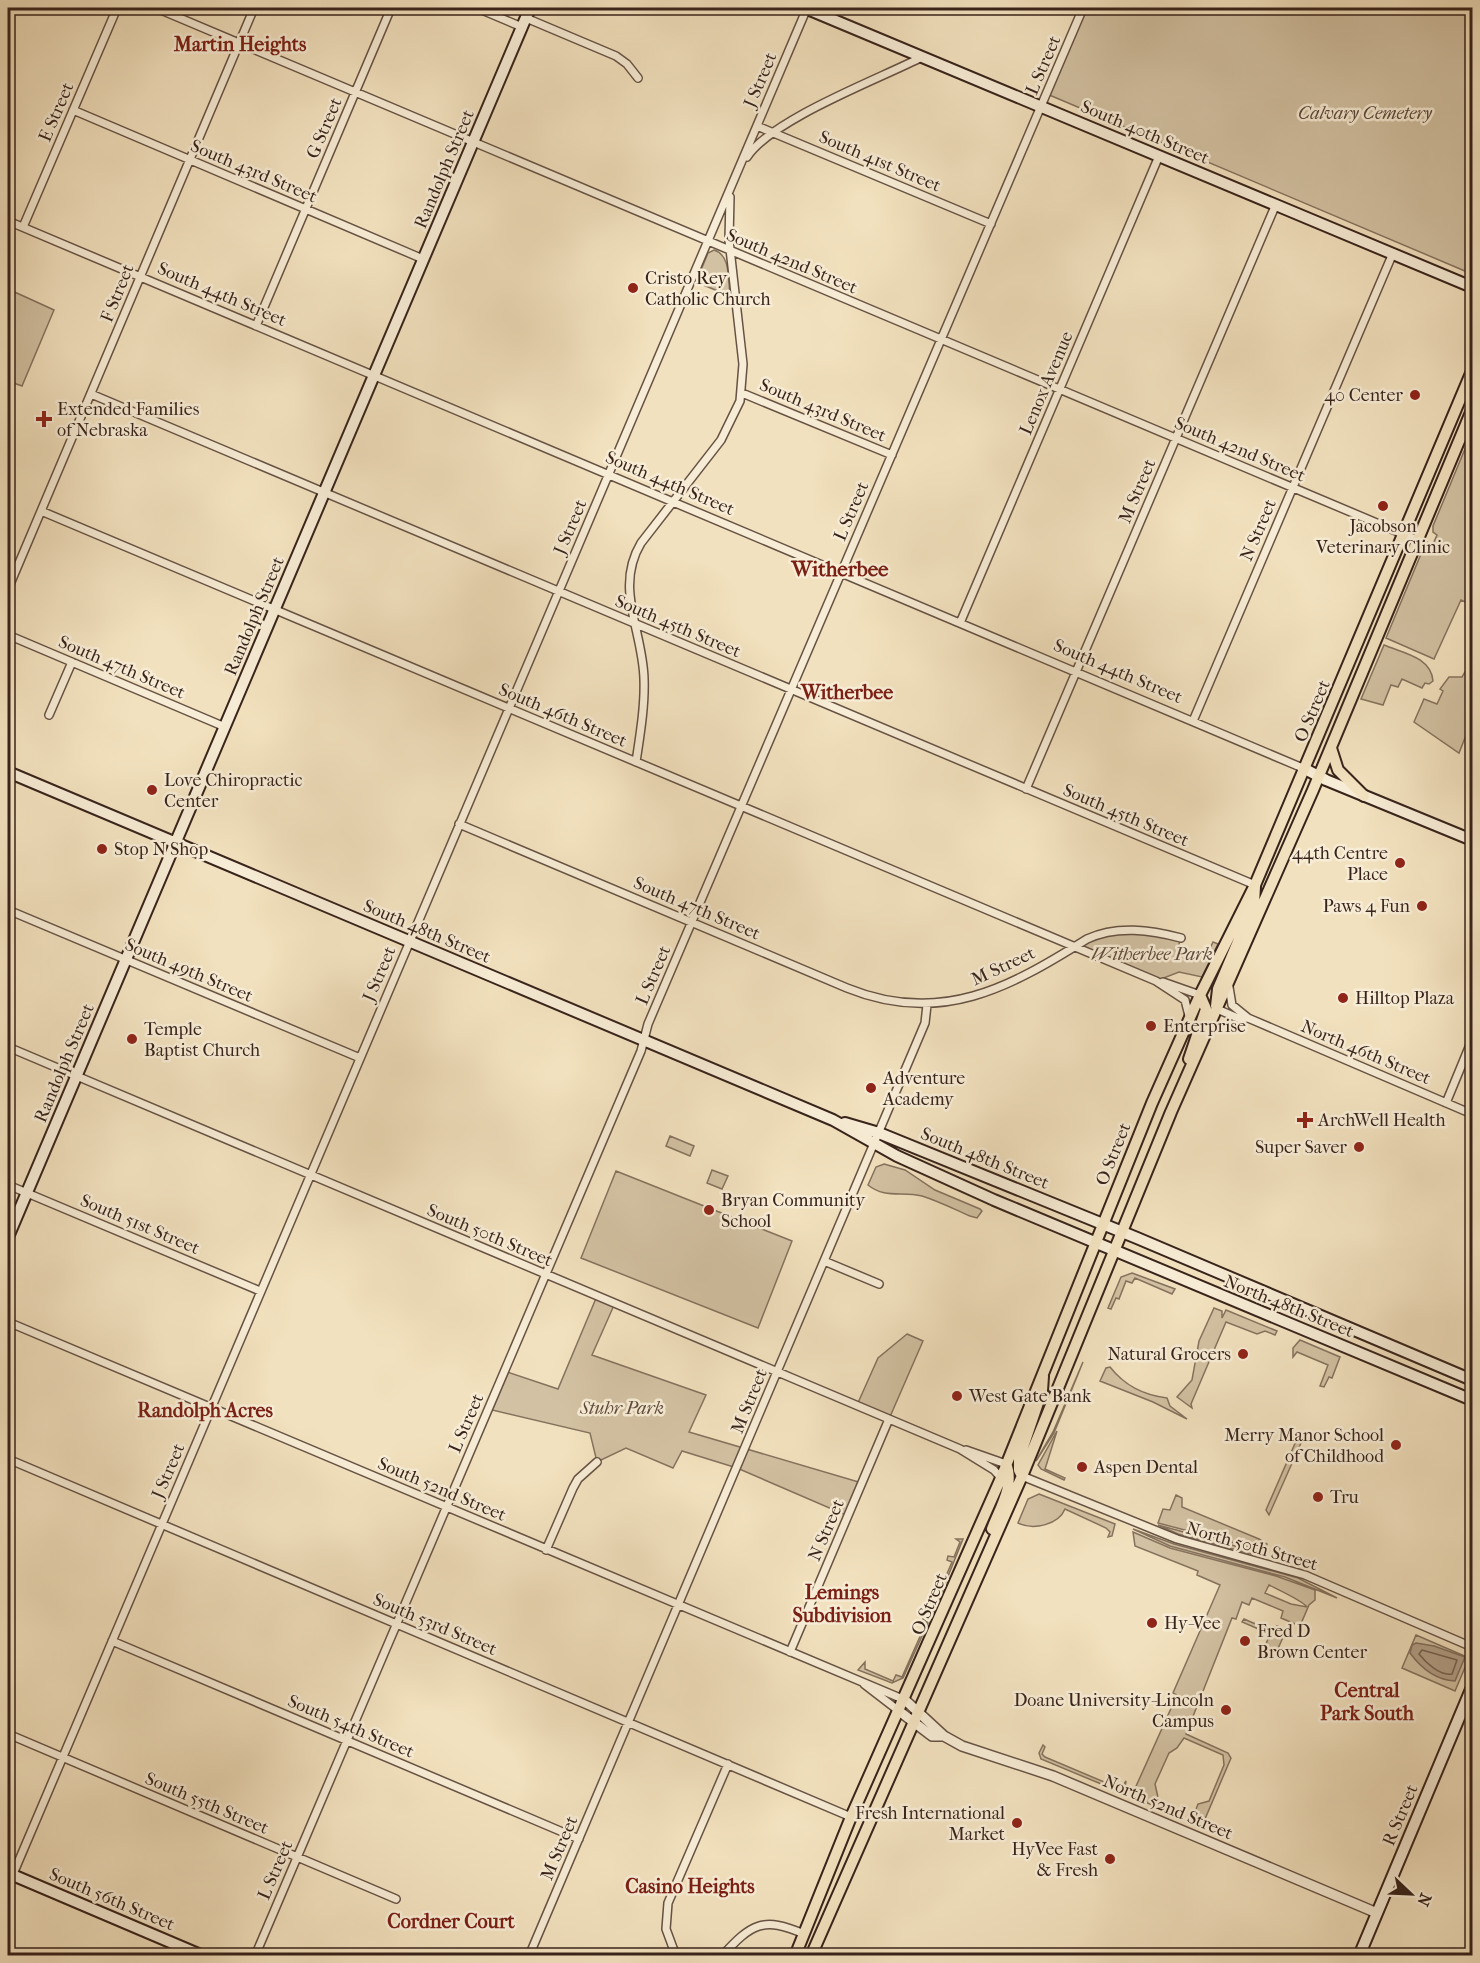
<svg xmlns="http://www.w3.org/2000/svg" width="1480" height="1963" viewBox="0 0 1480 1963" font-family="'IM FELL French Canon',serif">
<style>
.green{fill:#d2c1a2;stroke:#85725e;stroke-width:1.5;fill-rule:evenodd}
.water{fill:#b3a087;stroke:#826e5c;stroke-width:1.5}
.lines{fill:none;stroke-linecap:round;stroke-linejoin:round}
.shore{stroke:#766251;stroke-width:1.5}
.minor-casing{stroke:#665244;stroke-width:10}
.tertiary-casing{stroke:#665244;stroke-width:12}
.secondary-casing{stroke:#38231b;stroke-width:14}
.primary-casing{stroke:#38231b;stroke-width:14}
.minor{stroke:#f7ecd5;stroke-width:7}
.tertiary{stroke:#f7ecd5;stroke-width:9}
.secondary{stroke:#f7ecd5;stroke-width:10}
.primary{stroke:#f2e1be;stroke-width:10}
.poi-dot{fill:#8f2418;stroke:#f7ecd5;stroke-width:2}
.labels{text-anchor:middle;stroke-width:5;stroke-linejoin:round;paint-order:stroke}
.street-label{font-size:18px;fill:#38231b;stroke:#f7ecd5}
.park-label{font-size:18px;font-style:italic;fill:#5e4a3d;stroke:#f7ecd5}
.poi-label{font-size:18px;fill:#38231b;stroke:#f7ecd5;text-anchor:start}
.neighbourhood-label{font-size:20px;font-weight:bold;fill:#7a1f14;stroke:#f7ecd5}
.quarter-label{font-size:21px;font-weight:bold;fill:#7a1f14;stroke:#f7ecd5}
</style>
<rect width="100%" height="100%" fill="#f2e1be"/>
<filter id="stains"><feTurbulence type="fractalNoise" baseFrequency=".00333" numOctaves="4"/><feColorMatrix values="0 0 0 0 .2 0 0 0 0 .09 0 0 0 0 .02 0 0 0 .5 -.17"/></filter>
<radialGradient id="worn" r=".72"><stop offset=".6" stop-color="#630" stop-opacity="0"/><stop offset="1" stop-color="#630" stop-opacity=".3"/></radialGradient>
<path class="green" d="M1083,8H1461L1472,12V274L1047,94Z
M714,250C731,255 728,280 730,296L696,282L708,253Z
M8,289L54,310L22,386L8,381Z
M1472,432V605L1461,600L1434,659L1386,638L1426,542L1433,544L1437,535L1433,532V526Z
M1384,645C1403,653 1431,657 1433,681L1429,684L1425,683L1422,688L1402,679L1398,687L1391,685L1383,705L1361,699Z
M1465,672L1472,675V720L1459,753L1414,722L1424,699L1437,704L1443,691L1440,689L1449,677H1462Z
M1129,930L1181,938L1178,947L1205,959L1213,942L1218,944L1202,977L1179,972L1156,981L1075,946L1087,939Z
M670,1136L694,1146L690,1156L666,1146Z
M884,1164L905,1170L935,1190L980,1209L982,1211L977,1218L970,1216C954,1209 938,1201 922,1196C902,1191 885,1199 868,1185L876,1167Z
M712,1170L728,1176L722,1189L707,1183Z
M616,1171L792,1241L758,1328L581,1258Z
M1132,1273L1175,1289L1172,1294L1135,1278L1132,1283L1126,1281L1119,1299L1116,1298L1111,1309L1108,1308L1121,1277Z
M597,1296L615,1303L592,1355L706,1395L689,1432L862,1483L848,1516L737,1468L682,1451L673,1468L626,1448L597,1462L590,1433L488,1409L504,1371L558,1389Z
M1214,1308L1222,1311V1318L1226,1310L1277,1331L1275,1335L1265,1331L1257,1334L1226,1322L1191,1404L1192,1408L1177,1397L1192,1380L1199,1341Z
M907,1334L923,1341L889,1419L857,1405L878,1358Z
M1300,1340L1340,1357L1332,1378L1329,1377L1324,1387L1320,1386L1328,1365L1297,1352L1293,1357V1348Z
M1083,1362L1054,1433L1036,1461L1053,1432Z
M1110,1367C1125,1386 1143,1395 1167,1398L1170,1406L1187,1419L1153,1402L1100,1381L1106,1368Z
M1057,1431L1045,1469L1065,1478L1064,1480L1041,1469L1038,1465Z
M1300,1432L1305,1434L1269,1515L1266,1510Z
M1039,1494L1115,1524L1112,1536L1108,1537L1110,1532L1106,1528L1065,1509C1059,1524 1034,1531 1018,1523L1028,1499Z
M1176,1495L1182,1498V1507L1259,1539L1267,1544L1265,1551L1158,1523L1163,1509L1170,1510Z
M1158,1525L1261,1553L1263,1554L1258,1556L1178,1534Z
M1133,1529L1174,1544L1298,1578L1337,1598L1285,1577L1170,1546Z
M1133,1532L1170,1548L1276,1576L1315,1590V1600L1309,1605L1300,1626L1281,1618L1283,1611L1252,1598L1249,1605L1242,1602L1236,1619L1232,1618L1186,1734L1228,1753L1231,1758L1202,1826L1191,1822L1198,1804L1209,1801L1224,1765L1223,1755L1184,1738L1177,1748L1169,1753L1155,1784L1159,1802L1157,1807L1133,1797V1793L1177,1695L1173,1693L1220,1585L1197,1575L1198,1571L1135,1546ZM1269,1585C1279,1590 1303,1601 1307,1607L1291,1604L1265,1593Z
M956,1539H963L934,1611L931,1610L927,1605L933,1606L952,1562L947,1560L948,1556L954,1557L960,1542Z
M923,1619L928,1623L903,1678L892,1683L858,1670L865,1662V1669L893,1681L896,1675L902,1677L926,1623L921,1621Z
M1244,1619L1274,1632L1277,1626L1283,1628L1284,1635L1277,1651L1264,1649L1270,1634L1242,1622Z
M1416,1635L1469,1658L1455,1691L1402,1668Z
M1043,1745L1045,1747L1042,1754L1045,1757L1116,1787H1122L1126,1781L1125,1789L1118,1791L1041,1759L1039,1753Z"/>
<path class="water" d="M1416,1643L1434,1646L1465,1657L1455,1681C1436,1680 1421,1668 1410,1653L1412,1645Z"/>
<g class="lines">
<path class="shore" d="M1422,1650L1457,1660L1452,1674C1440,1676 1426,1663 1419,1654Z"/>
<g class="minor-casing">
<path id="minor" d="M156,8L1417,540
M477,8L522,27
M526,18L616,56L627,64L638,78
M73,110L423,259
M757,126L991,224
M747,157C772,119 879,79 922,57
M8,221L1305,769
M23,227L117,8
M256,326L391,8
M742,393L892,455
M91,394L1255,885
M41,511L1156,981L1185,1000L1189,1016
M8,589L254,8
M960,623L1159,156
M8,635L225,727
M49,715L72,662
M1193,721L1393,253
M636,762C640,735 645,706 644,679C643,631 614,588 641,543L721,440L740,401L743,364L729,240L730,197
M1026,789L1276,204
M459,824L847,988C940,1026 1009,988 1087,939C1117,925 1151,930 1181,938
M8,910L360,1058
M1163,982L1200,995
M1229,987L1232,1005L1248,1018
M1217,1009L1240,1019L1248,1018L1472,1114
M8,1047L960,1449L994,1470L1001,1478
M1446,1103L1472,1040
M8,1185L260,1291
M824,1261L879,1284
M8,1322L905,1700
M966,1450L1006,1464
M8,1459L851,1817
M1022,1476L1177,1539L1305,1575L1472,1647
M546,1550L573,1488L578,1479L597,1462
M112,1641L579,1839
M790,1652L889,1419
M864,1684L899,1711
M8,1734L396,1899
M8,1886L807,8
M255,1956L641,1051L648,1024L1083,8
M529,1956L925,1023L927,1005
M676,1956L666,1929L668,1903L728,1764
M722,1956C751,1924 763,1916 804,1934"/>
</g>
<g class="tertiary-casing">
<path id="tertiary" d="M905,1700L944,1736L962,1746L1053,1776L1377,1913
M899,1711L932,1736H944"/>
</g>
<g class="secondary-casing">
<path id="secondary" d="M805,8L1472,287
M1305,769L1326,780L1472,840
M8,772L833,1120L897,1156L994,1200L1472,1400
M845,1123L879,1133L1137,1238L1472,1380
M8,1237L530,8
M8,1873L203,1956
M1359,1956L1472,1687"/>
</g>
<g class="primary-casing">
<path id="primary" d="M1331,748L1338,770L1364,796
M1216,1006L1218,989L1254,904L1255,886
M1189,1059L1206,1009L1200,995
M1022,1476L1019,1470V1459L1042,1391L1043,1376
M992,1529C1000,1508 1015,1485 1006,1464
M795,1956L851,1817L1001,1478L1152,1103L1200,995L1255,885L1472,371
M811,1956L1022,1476L1171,1112L1313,790L1472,410"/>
</g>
<use href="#minor" class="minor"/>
<use href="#tertiary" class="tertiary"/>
<use href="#secondary" class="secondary"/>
<use href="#primary" class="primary"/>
</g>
<g class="poi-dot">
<circle cx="633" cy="288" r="6"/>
<circle cx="1415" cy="395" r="6"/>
<path d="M41 410h6v6h6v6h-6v6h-6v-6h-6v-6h6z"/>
<circle cx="1383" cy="506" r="6"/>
<circle cx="152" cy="790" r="6"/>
<circle cx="102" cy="849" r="6"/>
<circle cx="1400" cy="863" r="6"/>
<circle cx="1422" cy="906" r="6"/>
<circle cx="1343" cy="998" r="6"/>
<circle cx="1151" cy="1026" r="6"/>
<circle cx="132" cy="1039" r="6"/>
<circle cx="871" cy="1088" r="6"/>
<path d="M1302 1111h6v6h6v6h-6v6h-6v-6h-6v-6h6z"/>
<circle cx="1359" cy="1147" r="6"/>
<circle cx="709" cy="1210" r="6"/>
<circle cx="1243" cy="1354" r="6"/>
<circle cx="957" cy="1396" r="6"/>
<circle cx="1396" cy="1445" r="6"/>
<circle cx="1082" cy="1467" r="6"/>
<circle cx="1318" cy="1497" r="6"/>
<circle cx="1152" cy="1623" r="6"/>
<circle cx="1245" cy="1641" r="6"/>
<circle cx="1226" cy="1710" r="6"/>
<circle cx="1017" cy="1823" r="6"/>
<circle cx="1110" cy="1859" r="6"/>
</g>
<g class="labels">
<g class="street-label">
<text transform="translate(1043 65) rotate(-67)" y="6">L Street</text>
<text transform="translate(760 80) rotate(-67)" y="6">J Street</text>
<text transform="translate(56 112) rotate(-67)" y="6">E Street</text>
<text transform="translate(324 128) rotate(-67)" y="6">G Street</text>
<text transform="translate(1145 132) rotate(23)" y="6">South 40th Street</text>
<text transform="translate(880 161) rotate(23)" y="6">South 41st Street</text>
<text transform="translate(444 169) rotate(-67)" y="6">Randolph Street</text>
<text transform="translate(254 171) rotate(23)" y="6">South 43rd Street</text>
<text transform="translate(792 261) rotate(23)" y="6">South 42nd Street</text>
<text transform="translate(117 293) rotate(-68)" y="6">F Street</text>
<text transform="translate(222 294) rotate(23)" y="6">South 44th Street</text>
<text transform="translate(1046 383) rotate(-67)" y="6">Lenox Avenue</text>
<text transform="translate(823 410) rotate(23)" y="6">South 43rd Street</text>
<text transform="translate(1240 449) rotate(23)" y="6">South 42nd Street</text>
<text transform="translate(670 483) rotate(23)" y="6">South 44th Street</text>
<text transform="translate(1137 491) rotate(-67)" y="6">M Street</text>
<text transform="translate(851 511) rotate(-67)" y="6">L Street</text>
<text transform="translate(570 527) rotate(-67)" y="6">J Street</text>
<text transform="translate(1258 530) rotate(-67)" y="6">N Street</text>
<text transform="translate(254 616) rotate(-67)" y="6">Randolph Street</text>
<text transform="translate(678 626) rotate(23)" y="6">South 45th Street</text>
<text transform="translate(122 667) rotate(23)" y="6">South 47th Street</text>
<text transform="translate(1118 671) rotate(23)" y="6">South 44th Street</text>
<text transform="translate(1312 711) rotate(-67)" y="6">O Street</text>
<text transform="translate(563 715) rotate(23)" y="6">South 46th Street</text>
<text transform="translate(1126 815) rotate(23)" y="6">South 45th Street</text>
<text transform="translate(697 908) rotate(23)" y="6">South 47th Street</text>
<text transform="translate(427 931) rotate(23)" y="6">South 48th Street</text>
<text transform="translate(1003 966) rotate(-25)" y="6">M Street</text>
<text transform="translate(189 970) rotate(23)" y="6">South 49th Street</text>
<text transform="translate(379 974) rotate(-67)" y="6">J Street</text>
<text transform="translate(653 975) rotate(-67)" y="6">L Street</text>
<text transform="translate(1366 1052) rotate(23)" y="6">North 46th Street</text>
<text transform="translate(64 1063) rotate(-67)" y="6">Randolph Street</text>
<text transform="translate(1113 1154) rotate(-68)" y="6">O Street</text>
<text transform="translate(985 1158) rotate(22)" y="6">South 48th Street</text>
<text transform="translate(140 1224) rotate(23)" y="6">South 51st Street</text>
<text transform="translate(490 1235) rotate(23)" y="6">South 50th Street</text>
<text transform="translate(1289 1306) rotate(22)" y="6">North 48th Street</text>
<text transform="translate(749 1401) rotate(-68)" y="6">M Street</text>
<text transform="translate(466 1423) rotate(-67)" y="6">L Street</text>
<text transform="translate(168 1471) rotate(-67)" y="6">J Street</text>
<text transform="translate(442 1489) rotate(23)" y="6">South 52nd Street</text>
<text transform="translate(826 1530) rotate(-67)" y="6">N Street</text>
<text transform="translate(1252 1546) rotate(16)" y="6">North 50th Street</text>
<text transform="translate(929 1604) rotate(-67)" y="6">O Street</text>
<text transform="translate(435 1624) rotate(23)" y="6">South 53rd Street</text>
<text transform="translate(351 1726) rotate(23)" y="6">South 54th Street</text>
<text transform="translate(207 1803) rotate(23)" y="6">South 55th Street</text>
<text transform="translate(1168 1807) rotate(23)" y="6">North 52nd Street</text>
<text transform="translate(1400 1815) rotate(-67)" y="6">R Street</text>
<text transform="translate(559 1848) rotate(-67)" y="6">M Street</text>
<text transform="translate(275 1870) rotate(-67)" y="6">L Street</text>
<text transform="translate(112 1899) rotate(23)" y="6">South 56th Street</text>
</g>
<g class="park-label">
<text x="1365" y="119">Calvary Cemetery</text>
<text x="1152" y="960">Witherbee Park</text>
<text x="622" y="1414">Stuhr Park</text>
</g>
<g class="poi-label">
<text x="645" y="284">Cristo Rey<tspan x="645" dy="21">Catholic Church</tspan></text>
<text x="1403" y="401" text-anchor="end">40 Center</text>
<text x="57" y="415">Extended Families<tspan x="57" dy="21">of Nebraska</tspan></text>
<text x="1383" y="532" text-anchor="middle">Jacobson<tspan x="1383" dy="21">Veterinary Clinic</tspan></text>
<text x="164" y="786">Love Chiropractic<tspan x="164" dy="21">Center</tspan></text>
<text x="114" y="855">Stop N Shop</text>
<text x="1388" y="859" text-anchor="end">44th Centre<tspan x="1388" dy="21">Place</tspan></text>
<text x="1410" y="912" text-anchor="end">Paws 4 Fun</text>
<text x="1355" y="1004">Hilltop Plaza</text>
<text x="1163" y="1032">Enterprise</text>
<text x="144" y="1035">Temple<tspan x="144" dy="21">Baptist Church</tspan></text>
<text x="883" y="1084">Adventure<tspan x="883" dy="21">Academy</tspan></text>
<text x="1318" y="1126">ArchWell Health</text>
<text x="1347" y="1153" text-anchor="end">Super Saver</text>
<text x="721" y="1206">Bryan Community<tspan x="721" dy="21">School</tspan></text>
<text x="1231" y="1360" text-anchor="end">Natural Grocers</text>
<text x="969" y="1402">West Gate Bank</text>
<text x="1384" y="1441" text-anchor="end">Merry Manor School<tspan x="1384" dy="21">of Childhood</tspan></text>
<text x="1094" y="1473">Aspen Dental</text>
<text x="1330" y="1503">Tru</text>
<text x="1164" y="1629">Hy-Vee</text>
<text x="1257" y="1637">Fred D<tspan x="1257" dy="21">Brown Center</tspan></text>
<text x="1214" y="1706" text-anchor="end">Doane University-Lincoln<tspan x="1214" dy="21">Campus</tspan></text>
<text x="1005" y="1819" text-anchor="end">Fresh International<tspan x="1005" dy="21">Market</tspan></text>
<text x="1098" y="1855" text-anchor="end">HyVee Fast<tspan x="1098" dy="21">&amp; Fresh</tspan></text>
</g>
<g class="neighbourhood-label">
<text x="240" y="51">Martin Heights</text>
<text x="847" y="699">Witherbee</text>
<text x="205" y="1417">Randolph Acres</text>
<text x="842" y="1599">Lemings<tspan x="842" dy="23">Subdivision</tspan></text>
<text x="1367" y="1697">Central<tspan x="1367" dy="23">Park South</tspan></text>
<text x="690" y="1893">Casino Heights</text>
<text x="451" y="1928">Cordner Court</text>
</g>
<g class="quarter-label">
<text x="840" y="576">Witherbee</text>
</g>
</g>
<rect width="1480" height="1963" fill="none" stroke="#f2e1be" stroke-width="30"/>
<rect x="9" y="9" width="1462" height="1945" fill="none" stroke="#38231b" stroke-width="3"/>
<rect x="15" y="15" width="1450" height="1933" fill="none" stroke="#38231b" stroke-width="1.5"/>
<g transform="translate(1411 1894) rotate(113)" stroke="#f7ecd5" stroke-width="4.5" paint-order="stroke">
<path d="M0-4.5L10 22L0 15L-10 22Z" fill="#38231b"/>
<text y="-9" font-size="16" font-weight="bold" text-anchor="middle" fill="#38231b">N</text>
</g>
<rect width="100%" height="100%" filter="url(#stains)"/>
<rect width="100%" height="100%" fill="url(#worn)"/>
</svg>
